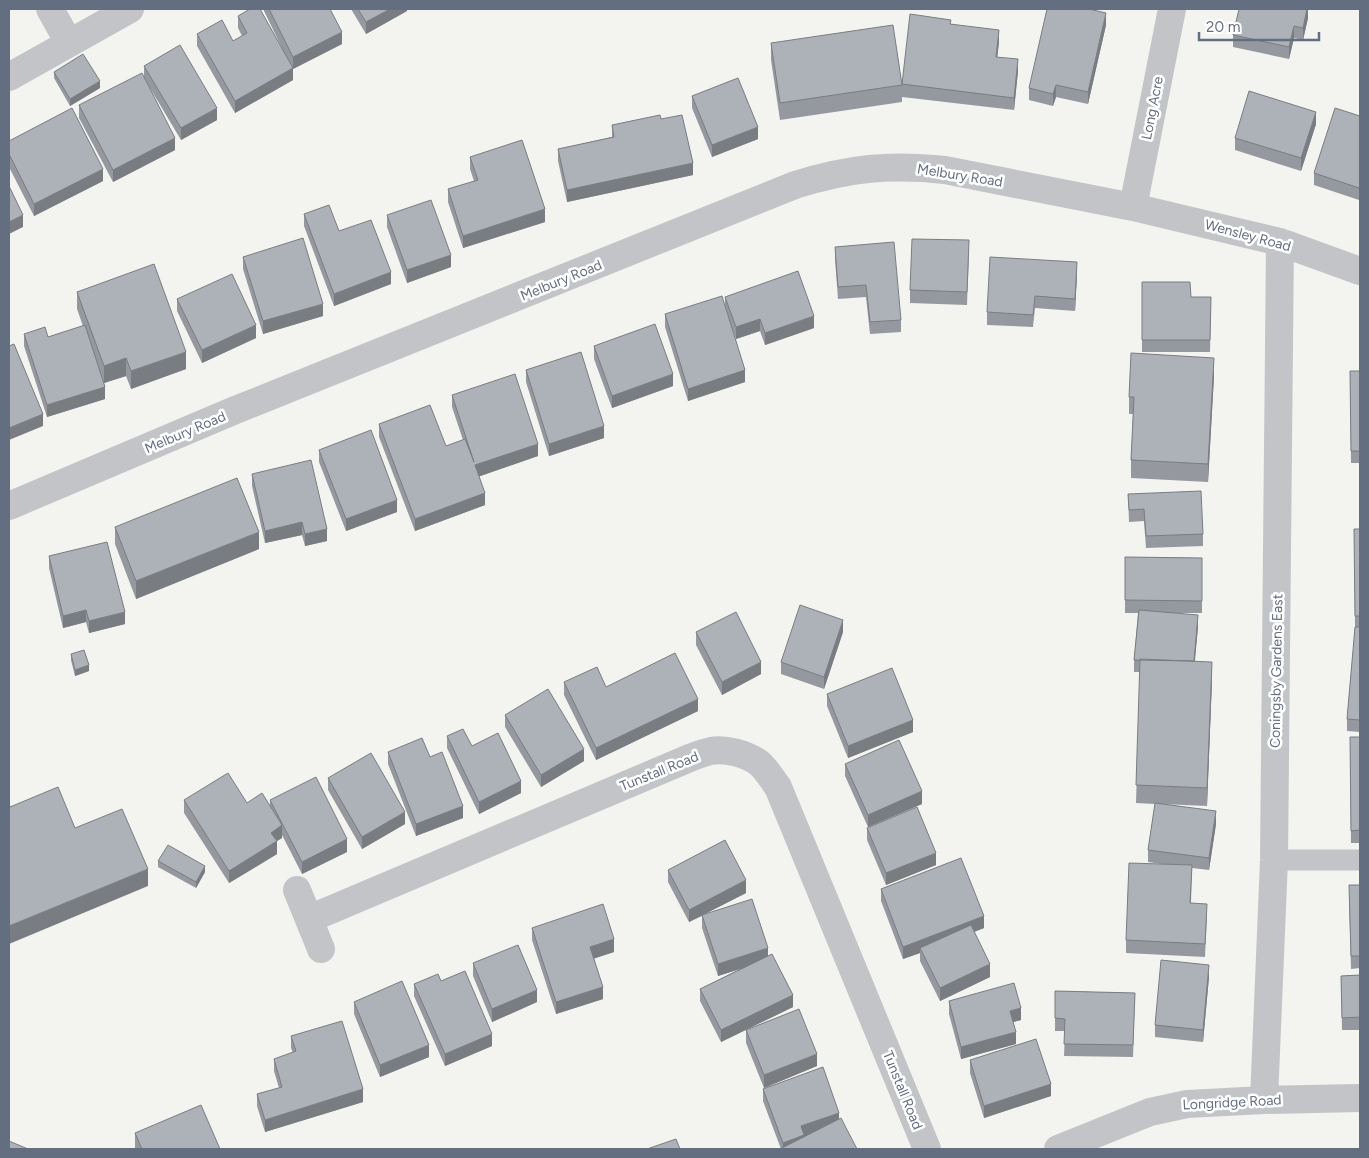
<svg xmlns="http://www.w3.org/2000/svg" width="1369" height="1158" viewBox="0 0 1369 1158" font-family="Figtree,sans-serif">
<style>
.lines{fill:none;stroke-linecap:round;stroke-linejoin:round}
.service{stroke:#c2c4c8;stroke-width:21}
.minor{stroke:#c2c4c8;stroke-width:28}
.wall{fill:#95999f}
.shaded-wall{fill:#797d82}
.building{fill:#adb2b9;stroke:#797d82}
.labels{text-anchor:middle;stroke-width:5;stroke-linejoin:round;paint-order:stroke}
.street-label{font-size:14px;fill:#646e81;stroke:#fff}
</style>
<rect width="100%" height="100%" fill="#f3f4f0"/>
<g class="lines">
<path class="service" d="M1274,860H1360"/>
<path class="minor" d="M50,9L69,43
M9,77L130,9
M1133,207L1172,9
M9,506L233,411L795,185C849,168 890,164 945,170L1133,207L1280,242L1360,271
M297,890L321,949
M309,919L692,757C698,755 705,752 711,751C725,748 747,754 759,763C767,770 772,779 778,787L927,1149
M1264,1100L1274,860L1280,242
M1058,1149L1150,1112L1187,1104L1264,1100L1360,1098"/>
</g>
<path class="wall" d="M264,9H330L342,44L293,69V80L235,113L197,46V34L233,41L242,36L238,28V16L282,48L264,11Z
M351,9H407V11L366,34Z
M1308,9V18L1303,40L1294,38L1289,59L1233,47V35Z
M951,24L999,42L997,57L1018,71L1014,110L902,97V102L780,120L771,60V43L902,84Z
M1106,25L1088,104L1056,97L1053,106L1029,100V88Z
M144,66L217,120L181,140L144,78Z
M54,72L100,88L70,106L54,78Z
M692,96L758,139L712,157L692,108Z
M79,105L175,150L113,182L79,118Z
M1360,116L1359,200L1314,185V173Z
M1316,124L1301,171L1235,150V138Z
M612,125L693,175L567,202L558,161V149L612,137Z
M9,141L103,181L34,216L9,167Z
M470,157L545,222L463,248L448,202V189L474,181L470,169Z
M304,214L339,231L391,284L334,306L304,226Z
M387,215L451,267L407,283L387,227Z
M835,247L901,320V332L870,334L866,297L838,299L835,259Z
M969,253L967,305L910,303V290Z
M243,257L323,316L263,334L243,269Z
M1077,274L1075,311L1035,308L1033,327L987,325V312Z
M1142,282L1191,297H1211L1210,352H1142Z
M77,292L186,369L131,389L126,376L104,383L105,399L47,417L24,346V334L48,337L83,326L77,309Z
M725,297L814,328L765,345L760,331L736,339L728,317L745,382L688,401L665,327V314L725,308Z
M177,299L256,338L202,363L177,311Z
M594,346L673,386L612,408L594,359Z
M526,370L604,438L549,456L526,382Z
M1350,371H1360V463H1351Z
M1214,376L1208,482L1131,478V460L1133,414H1129V397Z
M452,395L538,456L479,476L485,505L415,531L379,437V424L446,446L463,440L452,407Z
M319,450L397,512L346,531L319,462Z
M252,474L327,541L305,546L302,535L265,543L252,486Z
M1128,494L1203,534V546L1146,548L1144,521L1129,522Z
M115,527L259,549L136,599L115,544Z
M1354,529H1360V732L1347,731V719L1355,627Z
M49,556L125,624L89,633L86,622L63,628L49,568Z
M1125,557L1202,558V613H1173L1198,627L1195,661L1212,680L1207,806L1161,804L1216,824L1209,870L1192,868L1191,903L1207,916L1205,957L1126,953V940L1161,864L1148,862V850L1155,804L1136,803L1140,672H1134V660L1138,613H1125Z
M696,632L761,674L722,695L696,645Z
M843,632L824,689L781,674V662Z
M71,654L89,671L75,676L71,660Z
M564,682L606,687L698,711L596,760L564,695Z
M827,694L913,732L848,758L827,706Z
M505,715L584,761L541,787L505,727Z
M447,736L472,746L521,793L479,814L447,748Z
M1350,737H1360V843H1351Z
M388,752L430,757L463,818L416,836L388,764Z
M845,764L922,804L868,827L845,776Z
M328,778L405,824L362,849L328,790Z
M184,800L247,803L270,806V800L347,852L302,874L282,835V838L276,841L277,854L229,883L184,813Z
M867,828L936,865L886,885L867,840Z
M158,861L205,872L196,888L158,867Z
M668,870L746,893L703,915L768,956L793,1007L721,1042L700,1001V989L740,969L718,976L702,928V916L689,922L668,882Z
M1360,885V968L1351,969L1349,898Z
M881,889L984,928L974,932L990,977L940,1001L920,961V953L903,959L881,901Z
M532,928L614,952L594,958L603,999L556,1014L532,940Z
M473,963L537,1002L492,1022L473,976Z
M1360,975V1030H1342L1341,976Z
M1209,977L1203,1042L1155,1037V1025Z
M441,981L492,1046L445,1066L414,996V984Z
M1055,991L1135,993L1133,1057L1064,1056L1065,1031H1055Z
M949,1001L1021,1020L1013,1022L1016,1044L961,1059L949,1014Z
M354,1002L429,1057L380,1077L354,1014Z
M746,1030L817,1066L764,1088L746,1043Z
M291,1036L363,1102L265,1132L257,1106V1094L279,1088L274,1071V1059L293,1053L291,1048Z
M970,1060L1051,1096L984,1118L970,1073Z
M763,1089L839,1119L781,1149L763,1101Z
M135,1133L220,1149H135Z"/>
<path class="shaded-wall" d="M390,9H407V11L366,34V22Z
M1307,9H1308V18L1303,40V28Z
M1106,13V25L1088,104V92Z
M1294,26V38L1289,59V47Z
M999,30V42L996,69V57Z
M342,32V44L293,69V80L235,113V101L293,68V57Z
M1018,59V71L1014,110V98Z
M100,81V88L70,106V99Z
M1056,85V97L1053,106V94Z
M217,108V120L181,140V128Z
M1316,112V124L1301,171V158Z
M758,127V139L712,157V145Z
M175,138V150L113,182V170Z
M693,163V175L567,202V190Z
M103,169V181L34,216V204Z
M1360,184V196L1359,200V188Z
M545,209V222L463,248V236Z
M23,215V227L9,234V222Z
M451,255V267L407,283V270Z
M1077,262V274L1075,311V299Z
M391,272V284L334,306V294Z
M323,304V316L263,334V321Z
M814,316V328L765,345V333Z
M760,319V331L736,339V327Z
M256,325V338L202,363V350Z
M186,352V369L131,389V371Z
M126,358V376L104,383V366Z
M1214,358V376L1208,482V464Z
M745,370V382L688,401V389Z
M673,374V386L612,408V396Z
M105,387V399L47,417V405Z
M43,414V426L9,440V428Z
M604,426V438L549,456V444Z
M538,444V456L475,478V465Z
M485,493V505L415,531V519Z
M397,500V512L346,531V519Z
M302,522V535L265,543V531Z
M327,529V541L305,546V534Z
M259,532V549L136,599V581Z
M86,610V622L63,628V616Z
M125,612V624L89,633V621Z
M1198,615V627L1193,677V665Z
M843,620V632L824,689V677Z
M761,662V674L722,695V682Z
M1212,662V680L1207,806V788Z
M89,665V671L75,676V670Z
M698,699V711L596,760V748Z
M913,720V732L848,758V746Z
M584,749V761L541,787V775Z
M521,781V793L479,814V802Z
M922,791V804L868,827V815Z
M463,806V818L416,836V824Z
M1216,811V824L1209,870V858Z
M405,812V824L362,849V837Z
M282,825V838L271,845V833Z
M347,839V852L302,874V862Z
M277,841V854L229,883V871Z
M936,853V865L886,885V873Z
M205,866V872L196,888V882Z
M148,869V886L9,944V926Z
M746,880V893L689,922V910Z
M984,916V928L922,952L920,948V953L903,959V947Z
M614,939V952L590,960V947Z
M768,948V960L718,976V964Z
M990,964V977L940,1001V988Z
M1209,965V977L1203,1042V1030Z
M603,987V999L556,1014V1002Z
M537,990V1002L492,1022V1009Z
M793,995V1007L721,1042V1030Z
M1021,1008V1020L1010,1023V1011Z
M1016,1032V1044L961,1059V1047Z
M492,1034V1046L445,1066V1054Z
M429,1045V1057L380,1077V1065Z
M817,1054V1066L764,1088V1075Z
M1051,1084V1096L984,1118V1106Z
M363,1089V1102L265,1132V1120Z
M839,1113V1125L783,1149V1143L801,1126Z"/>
<path class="building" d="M250,9H260L293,68L235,101L197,34L222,20L233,41L247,33L238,16Z
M269,9H330L342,32L293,57Z
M358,9H390L366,22Z
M1047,9H1089L1106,13L1088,92L1056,85L1053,94L1029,88Z
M1239,9H1307L1303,28L1294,26L1289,47L1233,35Z
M910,14L951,20L950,24L999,30L996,57L1018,59L1014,98L902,84Z
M893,25L902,85L780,103L771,43Z
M180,45L217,108L181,128L144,66Z
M83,54L100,81L70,99L54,72Z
M142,73L175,138L113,170L79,105Z
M738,78L758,127L712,145L692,96Z
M1249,91L1316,112L1301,158L1235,138Z
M72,108L103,169L34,204L9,154V141Z
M1335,108L1360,116V184L1359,188L1314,173Z
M660,115L661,119L682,115L693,163L567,190L558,149L614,137L612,125Z
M522,140L545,209L463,236L448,189L478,180L470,157Z
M9,186L23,215L9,222Z
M431,200L451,255L407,270L387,215Z
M329,205L339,231L371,220L391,272L334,294L304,214Z
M303,238L323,304L263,321L243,257Z
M912,239L969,240L967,292L910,290Z
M894,242L901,320L870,322L866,285L838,287L835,247Z
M990,257L1077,262L1075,299L1035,296L1033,315L987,312Z
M154,264L186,352L131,371L126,358L104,366L77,292Z
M798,271L814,316L765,333L760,319L736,327L725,297Z
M232,274L256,325L202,350L177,299Z
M1142,282H1190L1191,297H1211L1210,340H1142Z
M722,296L745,370L688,389L665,314Z
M655,324L673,374L612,396L594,346Z
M85,325L105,387L47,405L24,334L45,327L48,337Z
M14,344L43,414L9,428V346Z
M581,352L604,426L549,444L526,370Z
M1131,353L1214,358L1208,464L1131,460L1134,397H1129Z
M1350,371H1360V451H1351Z
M515,374L538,444L475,465L485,493L415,519L379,424L430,405L446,446L465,439L474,462L452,395Z
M371,430L397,500L346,519L319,450Z
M311,460L327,529L305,534L302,522L265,531L252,474Z
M237,478L259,532L136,581L115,527Z
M1201,491L1203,534L1146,536L1144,509L1129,510L1128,494Z
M1354,529H1360V616H1355Z
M107,542L125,612L89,621L86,610L63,616L49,556Z
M1125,557L1202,558V601L1125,600Z
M800,605L843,620L824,677L781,662Z
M1139,610L1198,615L1194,661L1134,660Z
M736,612L761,662L722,682L696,632Z
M1355,627H1360V720L1347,719Z
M84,650L89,665L75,670L71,654Z
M675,653L698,699L596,748L564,682L597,667L606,687Z
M1140,659L1212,662L1207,788L1136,785Z
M892,668L913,720L848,746L827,694Z
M548,689L584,749L541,775L505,715Z
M463,729L472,746L498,733L521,781L479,802L447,736Z
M1350,737H1360V830L1351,831Z
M422,738L430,757L442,752L463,806L416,824L388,752Z
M899,740L922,791L868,815L845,764Z
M371,753L405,812L362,837L328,778Z
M228,773L247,803L262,793L282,825L271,833L277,841L229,871L184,800Z
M316,777L347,839L302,862L270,800Z
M58,787L75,828L122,809L148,869L9,926V803L10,807Z
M1155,803L1216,811L1209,858L1148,850Z
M917,807L936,853L886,873L867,828Z
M725,840L746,880L689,910L668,870Z
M168,845L205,866L196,882L158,861Z
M961,858L984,916L903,947L881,889Z
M1129,863L1192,865L1190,903L1207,904L1205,944L1126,940Z
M1349,885H1360V956H1351Z
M752,899L768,948L718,964L702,915Z
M603,904L614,939L590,947L603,987L556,1002L532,928Z
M971,925L990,964L940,988L920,948Z
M518,945L537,990L492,1009L473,963Z
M772,954L793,995L721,1030L700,989Z
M1161,960L1209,965L1203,1030L1155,1025Z
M465,971L492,1034L445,1054L414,984L438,974L441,981Z
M1360,975V1017L1342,1018L1341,976Z
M402,981L429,1045L380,1065L354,1002Z
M1014,983L1021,1008L1010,1011L1016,1032L961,1047L949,1001Z
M1055,991L1135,993L1133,1045L1064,1044L1065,1019L1055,1018Z
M799,1009L817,1054L764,1075L746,1030Z
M342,1021L363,1089L265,1120L257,1094L282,1087L274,1059L296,1051L291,1036Z
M1036,1039L1051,1084L984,1106L970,1060Z
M823,1067L839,1113L801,1126L804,1135L783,1143L763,1089Z
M201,1105L220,1149H142L135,1133Z
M841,1118L857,1149H780Z
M676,1139L680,1149H647Z
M9,1141L28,1149H9Z"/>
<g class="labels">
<g class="street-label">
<text transform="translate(1152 108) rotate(-79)" y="5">Long Acre</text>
<text transform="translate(960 175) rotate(9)" y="5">Melbury Road</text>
<text transform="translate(1248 235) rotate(15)" y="5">Wensley Road</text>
<text transform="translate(561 280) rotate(-22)" y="5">Melbury Road</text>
<text transform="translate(185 432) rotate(-23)" y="5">Melbury Road</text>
<text transform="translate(1276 671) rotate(-89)" y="5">Coningsby Gardens East</text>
<text transform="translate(659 771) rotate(-22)" y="5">Tunstall Road</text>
<text transform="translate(903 1090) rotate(68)" y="5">Tunstall Road</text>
<text transform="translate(1232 1102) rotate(-3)" y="5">Longridge Road</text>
</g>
</g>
<rect width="1369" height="1158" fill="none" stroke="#646e81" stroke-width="20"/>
<path d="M1199 32v8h120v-8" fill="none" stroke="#646e81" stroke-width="2.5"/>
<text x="1206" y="32" font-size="15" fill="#646e81" stroke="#ffffff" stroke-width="4" paint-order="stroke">20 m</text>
</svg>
